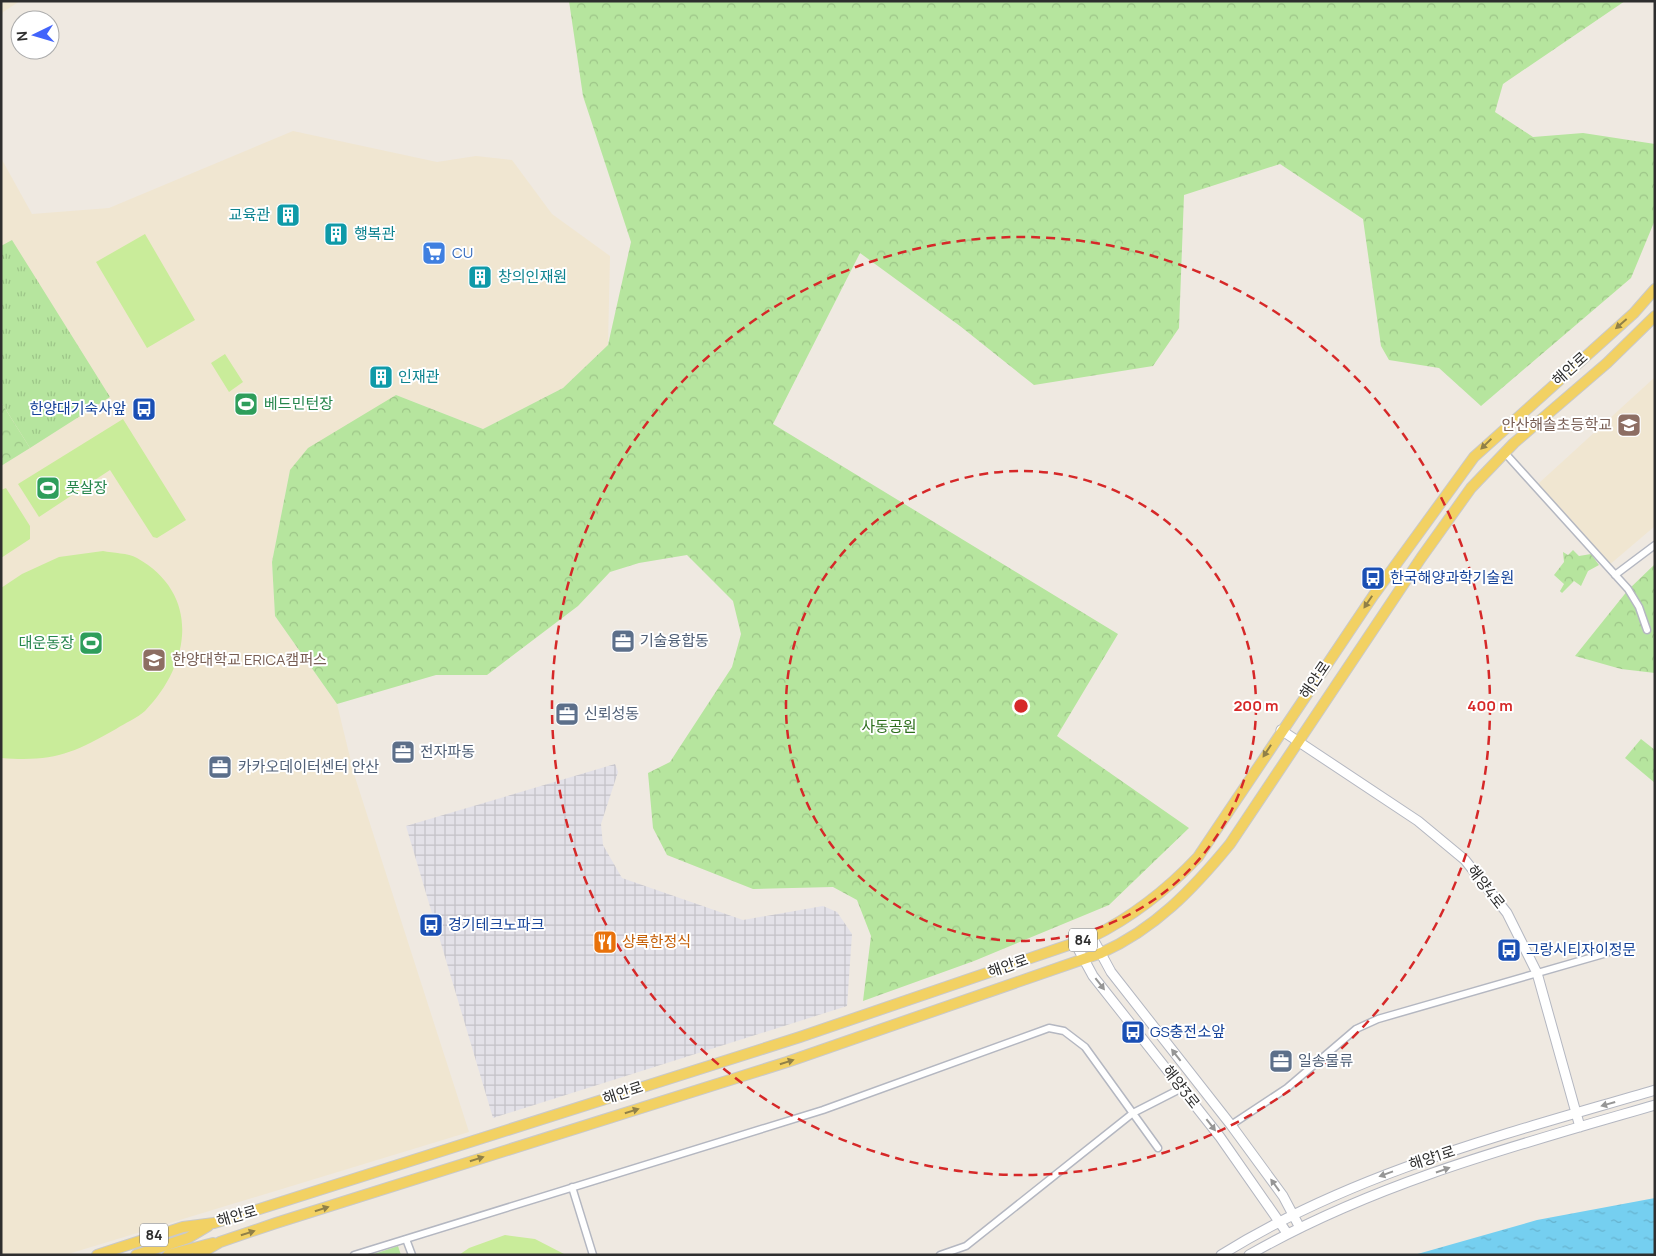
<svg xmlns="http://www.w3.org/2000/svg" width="1656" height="1256" viewBox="0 0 1656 1256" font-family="Manrope,'Noto Sans KR',sans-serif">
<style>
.industrial{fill:url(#industrial-grid)}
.education{fill:#f0e6d1}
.grass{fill:url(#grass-tufts)}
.forest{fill:url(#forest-crowns)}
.pitch{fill:#c9ec9a}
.water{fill:url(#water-ripples)}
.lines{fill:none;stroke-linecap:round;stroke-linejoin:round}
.street-casing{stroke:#b4b7c1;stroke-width:9}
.secondary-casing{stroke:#b4b7c1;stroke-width:11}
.primary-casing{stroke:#c9c9c9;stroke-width:12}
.street{stroke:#fff;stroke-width:6}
.secondary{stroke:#fff;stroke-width:9}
.primary{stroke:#f2d163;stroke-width:10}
.oneway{fill:#908048}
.oneway2{fill:#969696}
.ring{fill:none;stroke:#d62828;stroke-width:2.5;stroke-dasharray:9 6}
.labels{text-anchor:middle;stroke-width:4;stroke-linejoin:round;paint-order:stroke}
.shield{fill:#fff;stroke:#6d6d6d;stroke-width:1}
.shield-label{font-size:14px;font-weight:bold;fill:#2e2e2e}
.culture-label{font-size:15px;fill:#0d838f;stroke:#fff;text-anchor:start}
.shop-label{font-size:15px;fill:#366cbe;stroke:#fff;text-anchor:start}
.street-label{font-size:15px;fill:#2e2e2e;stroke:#fff}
.leisure-label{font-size:15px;fill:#27864d;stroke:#fff;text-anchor:start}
.transit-label{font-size:15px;fill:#164399;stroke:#fff;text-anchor:start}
.education-label{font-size:15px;fill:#785e54;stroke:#fff;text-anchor:end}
.service-label{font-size:15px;fill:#4e5e75;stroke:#fff;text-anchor:start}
.park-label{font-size:15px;fill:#2c6e1b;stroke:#fff}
.food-label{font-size:15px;fill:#c56008;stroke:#fff;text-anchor:start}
.centre{fill:#d62828;stroke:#fff;stroke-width:2.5}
.ring-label{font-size:15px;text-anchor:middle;font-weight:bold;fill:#d62828;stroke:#fff;stroke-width:4;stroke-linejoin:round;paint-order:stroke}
</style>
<defs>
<pattern id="industrial-grid" width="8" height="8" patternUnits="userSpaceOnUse" patternTransform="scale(1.25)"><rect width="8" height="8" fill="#e3e1e8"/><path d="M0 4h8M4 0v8" fill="none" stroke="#c3c1c7"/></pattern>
<pattern id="grass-tufts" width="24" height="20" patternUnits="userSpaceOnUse" patternTransform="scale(1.25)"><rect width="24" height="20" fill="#b6e59e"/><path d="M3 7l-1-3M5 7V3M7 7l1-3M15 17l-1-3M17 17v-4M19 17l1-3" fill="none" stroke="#9dc588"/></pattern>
<pattern id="forest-crowns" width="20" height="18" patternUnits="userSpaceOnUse" patternTransform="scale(1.25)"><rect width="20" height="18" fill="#b6e59e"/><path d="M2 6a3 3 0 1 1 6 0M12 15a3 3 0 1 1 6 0" fill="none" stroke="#9dc588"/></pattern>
<pattern id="water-ripples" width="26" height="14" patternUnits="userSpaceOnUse" patternTransform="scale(1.25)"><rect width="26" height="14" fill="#75cff0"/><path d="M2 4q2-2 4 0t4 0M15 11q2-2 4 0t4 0" fill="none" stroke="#66b2ce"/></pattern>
</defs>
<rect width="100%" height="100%" fill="#efe9e1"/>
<path class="industrial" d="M615,764L618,772L601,824L603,845L622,878L743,920L823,906L837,912L852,934L847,1006L493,1118L406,826Z"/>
<path class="education" d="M1,1H20L3,12L1,19Z
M293,131L437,162L476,156L512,160L552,214L610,256L608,345L563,388L483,429L396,395L290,470L272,562L275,616L337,704L354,774L469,1132L65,1255H1V158L32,214L109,208Z
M1655,377V526L1608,566L1538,484Z"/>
<path class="grass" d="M12,240L110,397L30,448L1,402V246Z
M398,1246L401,1255H371Z"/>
<path class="forest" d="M569,1H1625L1503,84L1495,112L1533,137L1583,133L1655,144V220L1631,278L1481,406L1439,368L1389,360L1381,346L1363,219L1280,164L1184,195L1179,328L1153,366L1034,385L960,326L860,253L773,424L1118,634L1057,736L1189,828L1109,905L974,961L863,1001L871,936L857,900L833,887L753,889L667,855L653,828L648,773L670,762L732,667L741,634L733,601L687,555L639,563L610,572L578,606L487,675H436L337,704L275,616L272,562L290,470L308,448L396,395L483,429L563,388L608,345L631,242L583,96Z
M1,402L30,448L1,466Z
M1573,550L1579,556L1591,554L1599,565L1588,571L1581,586L1574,581L1562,593L1560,591L1564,584L1554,575L1564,562L1563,552L1568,555Z
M1655,564V673L1621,669L1575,656L1628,590Z
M1641,739L1655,750V783L1625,758Z"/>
<path class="pitch" d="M145,234L195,320L147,348L96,262Z
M225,354L243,382L229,392L211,363Z
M251,397L255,403L241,411L238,405Z
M123,419L186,520L157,538L153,537L110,470L39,517L18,484Z
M6,488L30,526V539L1,558V490Z
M103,551C113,553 128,553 137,558C201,594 191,664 145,711C137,718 125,723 116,729C72,754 53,762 1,758V588L22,574L59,557Z
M505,1235L535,1239L566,1255H459L469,1248Z"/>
<path class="water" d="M1655,1198V1255H1414L1537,1220Z"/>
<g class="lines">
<g class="street-casing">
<path id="street" d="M1505,453L1628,589L1639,607L1647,630
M1615,575L1655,545
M1231,1125L1287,1088L1356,1029L1378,1019L1607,953
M572,1187L593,1255
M406,1239L412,1255
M354,1255L823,1110L1049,1028L1064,1031L1085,1047L1158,1148
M940,1255L966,1246L1133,1113L1182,1088"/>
</g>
<g class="secondary-casing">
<path id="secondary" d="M1281,730L1418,821L1465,860L1507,913L1537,973L1580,1127
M1092,937L1111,972L1231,1125L1283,1196L1299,1226
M1075,943L1093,976L1220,1137L1287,1233
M1221,1255C1354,1172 1506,1134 1655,1090
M1249,1255C1374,1183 1517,1145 1655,1105"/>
</g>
<g class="primary-casing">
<path id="primary" d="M97,1255L183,1227L214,1223L250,1212L800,1037L1092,937C1134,916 1167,890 1198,857L1373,596L1474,457L1634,313L1655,289
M136,1255L188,1238L208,1226
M168,1255L213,1243
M198,1255L220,1242L276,1223L787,1062L1101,953C1155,929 1193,889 1230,844L1421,558L1471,488L1514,443L1607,363L1655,316"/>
</g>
<use href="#street" class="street"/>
<use href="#secondary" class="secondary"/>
<use href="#primary" class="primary"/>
</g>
<defs><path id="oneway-solid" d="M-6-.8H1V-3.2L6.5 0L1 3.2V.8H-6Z" transform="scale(1.25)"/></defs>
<g class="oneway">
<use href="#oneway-solid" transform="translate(1621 324) rotate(139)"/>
<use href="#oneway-solid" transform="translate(1486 444) rotate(136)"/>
<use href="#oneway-solid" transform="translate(1368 602) rotate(124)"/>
<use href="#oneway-solid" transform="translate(1267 751) rotate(123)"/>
<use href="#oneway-solid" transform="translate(787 1062) rotate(-18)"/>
<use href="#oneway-solid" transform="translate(632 1111) rotate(-17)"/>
<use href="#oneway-solid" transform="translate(477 1159) rotate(-18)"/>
<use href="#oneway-solid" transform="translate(322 1209) rotate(-18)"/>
<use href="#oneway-solid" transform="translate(248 1233) rotate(-18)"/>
</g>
<g class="oneway2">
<use href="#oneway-solid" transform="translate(1100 984) rotate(52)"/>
<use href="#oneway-solid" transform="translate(1176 1055) rotate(-128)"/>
<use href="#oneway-solid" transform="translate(1608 1104) rotate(164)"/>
<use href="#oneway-solid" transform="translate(1211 1125) rotate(52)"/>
<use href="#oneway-solid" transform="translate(1443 1170) rotate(-19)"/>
<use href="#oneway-solid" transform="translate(1386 1174) rotate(160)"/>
<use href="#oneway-solid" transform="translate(1275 1185) rotate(-126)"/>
</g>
<g class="ring">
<circle cx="1021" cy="706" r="235"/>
<circle cx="1021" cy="706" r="469"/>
</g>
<defs>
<g id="building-square" transform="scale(1.25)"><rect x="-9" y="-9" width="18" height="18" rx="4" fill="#0f9aa8" stroke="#fff"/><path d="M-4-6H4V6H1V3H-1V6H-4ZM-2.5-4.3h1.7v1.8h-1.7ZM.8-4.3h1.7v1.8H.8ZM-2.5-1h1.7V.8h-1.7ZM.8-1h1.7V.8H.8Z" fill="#fff"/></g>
<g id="supermarket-square" transform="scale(1.25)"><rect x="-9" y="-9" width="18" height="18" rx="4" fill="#3f7fe0" stroke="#fff"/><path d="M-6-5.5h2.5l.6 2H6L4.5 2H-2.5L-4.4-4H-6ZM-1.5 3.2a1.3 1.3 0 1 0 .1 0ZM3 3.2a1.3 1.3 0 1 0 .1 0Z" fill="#fff"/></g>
<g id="stadium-square" transform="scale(1.25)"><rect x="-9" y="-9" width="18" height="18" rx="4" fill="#2e9e5b" stroke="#fff"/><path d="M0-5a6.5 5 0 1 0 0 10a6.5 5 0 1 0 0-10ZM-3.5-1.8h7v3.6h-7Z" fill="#fff"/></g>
<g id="bus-square" transform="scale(1.25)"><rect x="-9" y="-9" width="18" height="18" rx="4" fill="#1a4fb4" stroke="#fff"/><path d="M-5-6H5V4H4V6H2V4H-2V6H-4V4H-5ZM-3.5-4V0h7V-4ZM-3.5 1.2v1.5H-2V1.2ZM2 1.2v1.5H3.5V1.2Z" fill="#fff"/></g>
<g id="school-square" transform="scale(1.25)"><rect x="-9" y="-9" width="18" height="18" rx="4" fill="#8d6e63" stroke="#fff"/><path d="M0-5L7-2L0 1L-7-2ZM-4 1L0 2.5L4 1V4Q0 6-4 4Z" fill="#fff"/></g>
<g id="office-square" transform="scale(1.25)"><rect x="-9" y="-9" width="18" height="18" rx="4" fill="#5c6f8a" stroke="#fff"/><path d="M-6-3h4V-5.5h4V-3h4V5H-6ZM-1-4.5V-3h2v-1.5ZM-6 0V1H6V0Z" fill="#fff"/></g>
<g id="university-square" transform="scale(1.25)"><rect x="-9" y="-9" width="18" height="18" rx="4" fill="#8d6e63" stroke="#fff"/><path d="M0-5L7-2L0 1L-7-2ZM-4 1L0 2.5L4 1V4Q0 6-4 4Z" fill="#fff"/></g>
<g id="restaurant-square" transform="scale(1.25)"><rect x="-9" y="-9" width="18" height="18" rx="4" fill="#e8710a" stroke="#fff"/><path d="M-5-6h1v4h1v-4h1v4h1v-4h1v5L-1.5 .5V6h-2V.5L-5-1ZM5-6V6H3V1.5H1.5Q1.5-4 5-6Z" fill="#fff"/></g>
</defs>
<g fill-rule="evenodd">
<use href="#building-square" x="288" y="215"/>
<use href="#building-square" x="336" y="234"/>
<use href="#supermarket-square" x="434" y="253"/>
<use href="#building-square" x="480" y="277"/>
<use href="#building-square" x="381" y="377"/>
<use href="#stadium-square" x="246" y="404"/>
<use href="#bus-square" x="144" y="409"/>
<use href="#school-square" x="1629" y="425"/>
<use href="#stadium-square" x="48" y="488"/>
<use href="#bus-square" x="1373" y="578"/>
<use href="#office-square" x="623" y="641"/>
<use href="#stadium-square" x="91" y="643"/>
<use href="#university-square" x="154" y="660"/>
<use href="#office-square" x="567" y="714"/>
<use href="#office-square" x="403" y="752"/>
<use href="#office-square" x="220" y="767"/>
<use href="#bus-square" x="431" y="925"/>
<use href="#restaurant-square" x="605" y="942"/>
<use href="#bus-square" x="1509" y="950"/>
<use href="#bus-square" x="1133" y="1032"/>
<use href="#office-square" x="1281" y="1061"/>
</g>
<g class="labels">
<g class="shield">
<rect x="1069" y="928.5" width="28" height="23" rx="4"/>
<rect x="140" y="1223.5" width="28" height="23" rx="4"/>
</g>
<g class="shield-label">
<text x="1083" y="945">84</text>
<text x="154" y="1240">84</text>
</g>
<g class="culture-label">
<text x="270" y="220" text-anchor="end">교육관</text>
<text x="354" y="239">행복관</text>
<text x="498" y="282">창의인재원</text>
<text x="398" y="382">인재관</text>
</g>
<g class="shop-label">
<text x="452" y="258">CU</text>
</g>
<g class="street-label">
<text transform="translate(1570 369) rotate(-42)" y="5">해안로</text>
<text transform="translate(1315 680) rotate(-56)" y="5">해안로</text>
<text transform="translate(1486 887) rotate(52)" y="5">해양4로</text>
<text transform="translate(1008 966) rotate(-19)" y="5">해안로</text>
<text transform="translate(1181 1087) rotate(52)" y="5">해양3로</text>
<text transform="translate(623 1093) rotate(-18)" y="5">해안로</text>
<text transform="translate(1432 1158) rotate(-18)" y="5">해양1로</text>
<text transform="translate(237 1216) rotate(-16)" y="5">해안로</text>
</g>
<g class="leisure-label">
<text x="264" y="409">베드민턴장</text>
<text x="66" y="493">풋살장</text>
<text x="74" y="648" text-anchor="end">대운동장</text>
</g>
<g class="transit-label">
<text x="126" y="414" text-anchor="end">한양대기숙사앞</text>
<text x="1390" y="583">한국해양과학기술원</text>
<text x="448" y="930">경기테크노파크</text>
<text x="1526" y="955">그랑시티자이정문</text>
<text x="1150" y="1037">GS충전소앞</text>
</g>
<g class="education-label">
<text x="1612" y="430">안산해솔초등학교</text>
<text x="172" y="665" text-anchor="start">한양대학교 ERICA캠퍼스</text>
</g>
<g class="service-label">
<text x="640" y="646">기술융합동</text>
<text x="584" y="719">신뢰성동</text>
<text x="420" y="757">전자파동</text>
<text x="238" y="772">카카오데이터센터 안산</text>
<text x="1298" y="1066">일송물류</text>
</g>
<g class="park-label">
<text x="889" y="732">사동공원</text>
</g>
<g class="food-label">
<text x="622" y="947">상록한정식</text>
</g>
</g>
<circle cx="1021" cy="706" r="8" class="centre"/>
<g class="ring-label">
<text x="1256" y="711">200 m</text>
<text x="1490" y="711">400 m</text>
</g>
<rect width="1656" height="1256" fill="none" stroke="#2e2e2e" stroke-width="5"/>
<g transform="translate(35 35) rotate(265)"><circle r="24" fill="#ffffff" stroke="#ababab"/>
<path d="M0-4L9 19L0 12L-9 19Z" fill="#4264fb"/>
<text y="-8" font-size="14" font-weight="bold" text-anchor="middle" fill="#2e2e2e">N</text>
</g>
</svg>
